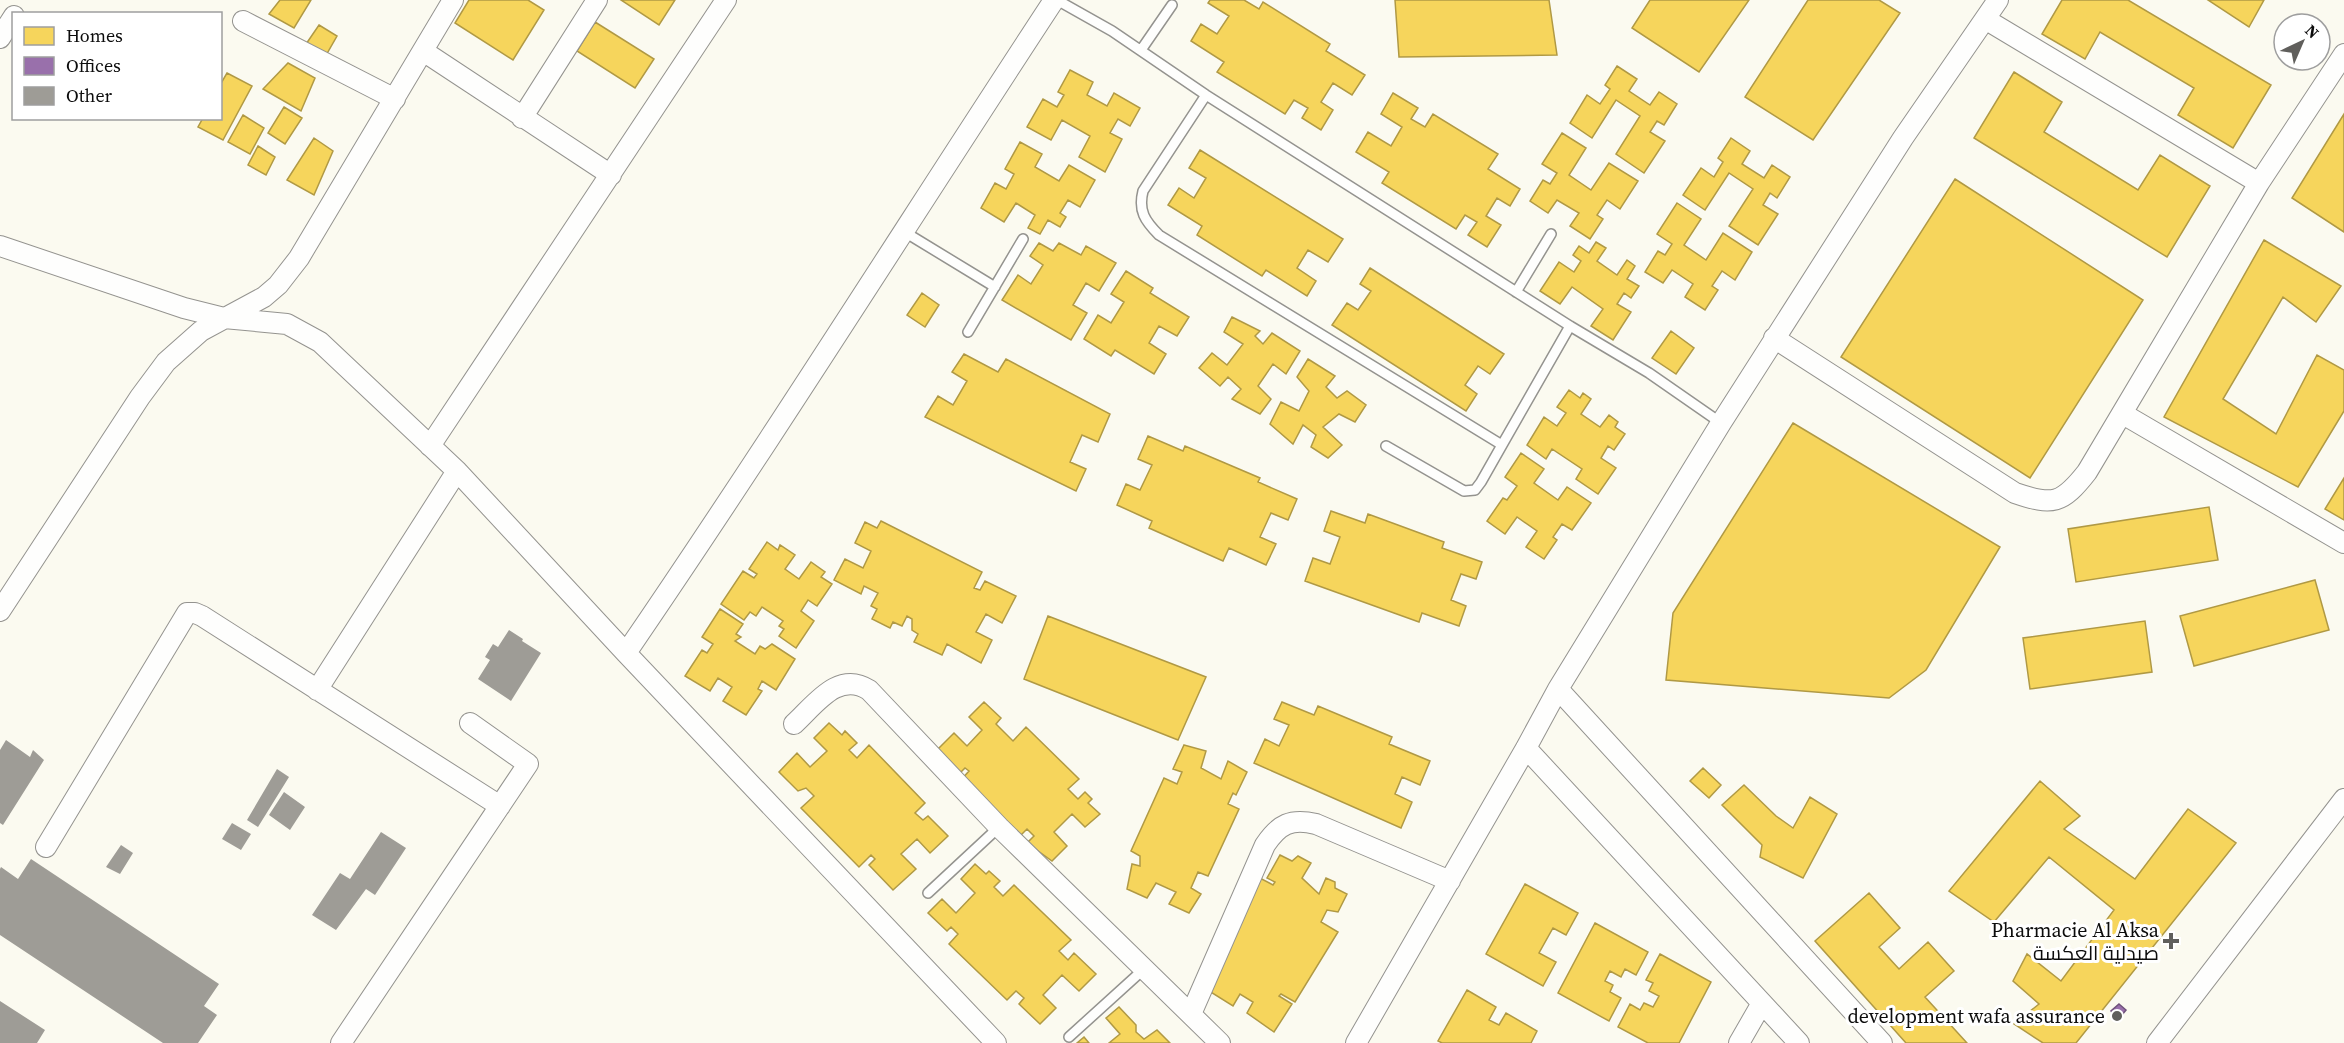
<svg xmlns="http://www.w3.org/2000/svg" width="2344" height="1043" viewBox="0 0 2344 1043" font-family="'Source Serif 4',Cairo,serif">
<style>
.homes{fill:#f6d55c;stroke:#b09944;stroke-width:1.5}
.offices{fill:#9970ab;stroke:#6f527b;stroke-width:1.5}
.building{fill:#9e9c96}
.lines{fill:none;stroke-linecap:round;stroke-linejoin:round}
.lane-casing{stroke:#94938f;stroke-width:12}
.street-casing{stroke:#94938f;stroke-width:22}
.lane{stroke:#fefefd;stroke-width:9}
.street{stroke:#fefefd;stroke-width:20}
.poi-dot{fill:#605f5c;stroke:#fff;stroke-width:2}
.labels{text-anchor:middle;stroke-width:6;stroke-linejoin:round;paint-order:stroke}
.poi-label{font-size:20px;fill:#0c0c0c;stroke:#fff;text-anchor:end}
</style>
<rect width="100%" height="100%" fill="#fbfaf0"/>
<path class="homes" d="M280,0H311L294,28L269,14Z
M469,0H528L544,10L513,60L455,23Z
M621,0H675L659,25Z
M1210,0H1244L1259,9L1263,2L1330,44L1326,51L1365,75L1352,95L1333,83L1321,102L1333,110L1321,130L1302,118L1308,108L1294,100L1285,114L1217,72L1224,62L1191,41L1201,24L1217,34L1229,16L1208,3Z
M1395,0H1549L1557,55L1399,57Z
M1650,0H1749L1699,72L1632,28Z
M1808,0H1879L1900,13L1813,140L1745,97Z
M2062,0H2128L2271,85L2233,148L2178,115L2194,88L2100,32L2085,59L2042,34Z
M2208,0H2264L2249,27Z
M595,22L654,59L635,88L577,51Z
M319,25L337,36L325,57L304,47Z
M288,63L315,78L301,111L263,89Z
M1617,66L1637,79L1629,91L1650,105L1659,92L1677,104L1664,125L1657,121L1650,132L1665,141L1644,173L1616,154L1640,116L1616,100L1592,138L1570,123L1587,95L1600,104L1610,89L1605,85Z
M1070,70L1093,82L1087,95L1107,106L1114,93L1140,108L1130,126L1118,119L1110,133L1122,139L1105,172L1079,157L1090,136L1062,120L1051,140L1027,127L1043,99L1057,107L1064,95L1058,92Z
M2014,72L2062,102L2044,132L2138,190L2160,155L2210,186L2167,257L1974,138Z
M227,73L252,86L223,140L198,127L203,118H220V85Z
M1393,93L1418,108L1411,119L1425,127L1433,114L1498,154L1488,169L1520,189L1510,206L1497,198L1486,216L1501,225L1487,247L1468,235L1477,222L1465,215L1456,229L1382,183L1389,172L1356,152L1368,132L1391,146L1402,127L1381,114Z
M284,107L302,118L285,144L268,133Z
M2344,114V232L2292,198Z
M243,115L264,128L250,154L228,142Z
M1562,133L1586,148L1569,175L1591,190L1609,163L1638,181L1620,209L1607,200L1597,215L1603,219L1590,239L1570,226L1579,213L1557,200L1548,213L1530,201L1543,180L1550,184L1557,173L1542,164Z
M314,138L333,151L314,195L287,180Z
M1731,138L1750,151L1742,164L1764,178L1772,165L1790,177L1777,198L1770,193L1763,205L1778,214L1758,245L1729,226L1753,189L1729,173L1705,210L1683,195L1701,168L1714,177L1723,162L1718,158Z
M1020,142L1042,154L1035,167L1059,181L1069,165L1095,180L1080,207L1068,200L1060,213L1066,217L1060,227L1048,220L1040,234L1028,228L1035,215L1016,203L1004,222L981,208L995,183L1006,189L1014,174L1005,169Z
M258,146L275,157L266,175L248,165Z
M1200,150L1343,239L1328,262L1308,250L1297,268L1316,281L1307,296L1266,270L1262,276L1197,235L1202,226L1168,205L1179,188L1194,198L1206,178L1189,168Z
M1955,179L2143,300L2030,478L1841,357Z
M1677,203L1701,219L1684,245L1706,260L1723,233L1752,252L1735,280L1722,271L1712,286L1718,290L1705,310L1685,297L1693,284L1672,270L1663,283L1645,272L1658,251L1665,255L1672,244L1657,234Z
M2264,240L2341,286L2316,322L2283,297L2223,399L2276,434L2317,355L2344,370V411L2298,487L2164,417Z
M1596,242L1606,248L1597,261L1617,275L1627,260L1635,266L1627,279L1639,286L1631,298L1624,293L1617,304L1631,312L1613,340L1591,326L1603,309L1572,287L1560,304L1540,291L1559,262L1574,272L1581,261L1573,255L1579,246L1589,253Z
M1039,243L1053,251L1059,243L1081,255L1086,246L1116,263L1099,291L1086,283L1073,305L1087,313L1071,340L1002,300L1018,275L1031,284L1043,265L1030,256Z
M1370,268L1504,354L1490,374L1478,366L1465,385L1477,394L1466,411L1332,325L1347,303L1358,310L1371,291L1360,284Z
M1126,271L1153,288L1150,293L1189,317L1177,336L1159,326L1149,343L1166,354L1154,374L1115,350L1111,356L1084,339L1098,315L1111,323L1124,302L1111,294Z
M922,293L939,305L925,327L907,315Z
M1232,317L1260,331L1255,336L1263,344L1272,333L1300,351L1286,374L1273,364L1258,386L1271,399L1260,414L1232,399L1241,389L1228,377L1220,386L1199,368L1212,353L1227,365L1243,344L1224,332Z
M1671,331L1694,348L1676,374L1652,358Z
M964,354L998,372L1006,359L1110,414L1098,442L1082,435L1070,462L1086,469L1076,491L925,417L938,396L953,405L967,381L952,372Z
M1308,359L1335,376L1326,387L1337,398L1347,391L1366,405L1355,422L1339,414L1323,427L1342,445L1328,458L1311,447L1316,435L1303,425L1293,444L1270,424L1281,402L1299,411L1309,391L1297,377Z
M1569,390L1580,398L1583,393L1591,399L1581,414L1600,427L1609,415L1618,422L1615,427L1625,434L1614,450L1608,446L1601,458L1616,468L1598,494L1576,479L1582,469L1552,449L1546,459L1527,445L1544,417L1557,426L1566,413L1557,407Z
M1793,423L2000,547L1926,670L1889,698L1666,680L1673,613Z
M1148,436L1183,451L1185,446L1260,478L1258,482L1297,499L1288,520L1271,513L1260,537L1276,544L1266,565L1229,548L1223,561L1149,528L1152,521L1117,505L1126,484L1140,490L1152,465L1138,459Z
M1521,453L1544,469L1534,483L1558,500L1567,487L1591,503L1572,530L1562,524L1553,537L1557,540L1544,559L1526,547L1537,531L1517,517L1505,534L1487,521L1503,498L1507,500L1517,486L1505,477Z
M2344,478V520L2325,509Z
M2209,507L2218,560L2076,582L2068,529Z
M1331,511L1365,523L1368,514L1444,542L1442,548L1482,562L1476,579L1461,574L1451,600L1466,606L1459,626L1422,613L1419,622L1305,581L1313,558L1330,564L1340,537L1324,531Z
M881,521L982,572L974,588L980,590L985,581L1016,596L1002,623L986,614L976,632L992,640L981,663L947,644L942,655L914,642L918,634L912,630V619L907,616L902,626L893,622L890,628L872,619L877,609L871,606L878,593L864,586L861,594L834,580L845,559L863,568L871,551L855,543L865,522L877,528Z
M767,542L778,550L780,545L795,555L785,569L799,579L811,562L825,572L821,577L832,584L817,606L808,600L801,611L814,621L796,648L779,636L784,629L779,626L783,621L762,607L756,616L750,612L744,620L721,604L743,571L754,578L757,574L749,569Z
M2315,580L2329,630L2194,666L2180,616Z
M720,609L743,624L736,634L741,637L735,641L755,654L760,646L765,649L772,644L795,659L776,690L762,681L758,689L762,691L746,715L723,701L732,687L718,678L710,691L685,676L702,650L707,653L713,644L702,637Z
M1048,616L1206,677L1178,740L1024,679Z
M2145,621L2152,672L2030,689L2023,638Z
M984,702L1001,718L996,724L1013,741L1026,727L1079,779L1068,789L1078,799L1085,792L1092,799L1088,803L1100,814L1085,827L1072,814L1054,832L1067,846L1052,861L1027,843L1034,836L1027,829L1017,839L959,782L969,771L965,768L957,776L934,753L954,733L967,746L982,730L969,717Z
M1282,702L1314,715L1318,706L1392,737L1389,744L1430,761L1420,785L1402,777L1395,794L1412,802L1401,828L1254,763L1265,739L1279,746L1289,725L1274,719Z
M829,723L842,735L845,731L857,743L849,750L857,758L869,745L925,803L915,813L923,820L928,816L948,836L930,853L917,839L901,854L916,869L893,890L869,865L875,859L871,855L859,867L801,808L814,796L806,788L798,791L779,772L797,753L810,767L827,751L814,738Z
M1184,745L1206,751L1201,768L1221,779L1228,761L1247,772L1236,795L1233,793L1228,804L1239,809L1208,876L1198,872L1191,888L1201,894L1189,913L1169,904L1176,892L1156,883L1147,898L1127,889L1132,864L1140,866V856L1131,851L1164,778L1177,784L1182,772L1173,769Z
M1703,768L1721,785L1709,798L1690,781Z
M2040,781L2080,816L2064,829L2135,879L2188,809L2236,843L2076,1043H2043L2014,1024L2039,1004L2013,981L2027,954L2061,981L2114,910L2049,857L1994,922L1949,891Z
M1744,785L1776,816L1793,828L1810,797L1837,814L1803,878L1760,857L1762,845L1722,805Z
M1280,855L1292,861L1298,856L1311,863L1302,878L1319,894L1326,878L1335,882V888L1347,894L1338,912L1327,910L1321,922L1338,932L1295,1002L1281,994L1279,996L1292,1004L1274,1032L1247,1013L1253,1002L1240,994L1233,1006L1209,991L1258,877L1273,885L1275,882L1267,878Z
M975,864L986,874L989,871L1000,881L994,887L1003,896L1014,885L1071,940L1059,951L1068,960L1074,953L1096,974L1079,991L1062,975L1043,995L1056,1008L1040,1024L1019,1004L1024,998L1016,991L1007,1000L949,944L958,934L951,927L947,931L928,913L942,899L956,913L975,893L961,879Z
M1525,884L1578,913L1566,935L1553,928L1539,953L1556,962L1543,986L1486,954Z
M1869,893L1900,928L1879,947L1899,969L1928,942L1954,971L1925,997L1967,1043H1906L1815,941Z
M1595,923L1648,952L1636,975L1625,969L1621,977L1610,971L1605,981L1613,985L1610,992L1621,998L1609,1021L1558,993Z
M1660,954L1711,982L1679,1043H1648L1618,1027L1630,1004L1640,1010L1644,1003L1653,1007L1659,996L1649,991L1653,983L1646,980Z
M1467,990L1496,1007L1489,1020L1499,1025L1506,1013L1537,1031L1531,1043H1442L1438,1041Z
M1119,1007L1136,1025V1032L1144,1039L1157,1030L1170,1043H1109L1120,1034L1106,1018Z
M1084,1037L1089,1043H1077Z"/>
<path class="offices" d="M2119,1004L2126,1010L2117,1021L2111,1011Z"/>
<path class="building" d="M509,630L523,639L522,641L541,653L511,701L478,679L490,660L485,657L493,644L498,647Z
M6,740L30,757L33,750L44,760L3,825L0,823V750Z
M277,769L289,777L258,827L247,820Z
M284,792L305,807L290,830L269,815Z
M232,823L251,834L241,850L222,839Z
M381,832L406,848L375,895L366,889L336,930L312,915L340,873L350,879Z
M121,845L133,853L120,874L106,867Z
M31,859L219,984L204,1006L217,1015L198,1043H163L0,935V869L1,867L18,879Z
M0,1001L45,1030L37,1043H0Z"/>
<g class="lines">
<g class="lane-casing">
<path id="lane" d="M1057,0L1112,31L1206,95L1570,326L1649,373L1721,423
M1141,50L1172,5
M1206,95L1143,191C1138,211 1145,221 1159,235L1502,445L1570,326
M903,231L995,287
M1516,292L1551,234
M968,332L1023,239
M1386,446L1464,491L1475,490L1481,482L1502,445
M928,893L999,827
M1069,1037L1144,969"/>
</g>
<g class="street-casing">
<path id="street" d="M1985,19L2259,183
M243,21L395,99
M0,38L14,16
M423,51L611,175
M522,118L597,0
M0,246L184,308L224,318L287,324L320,342L457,471L626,653L996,1043
M1774,338L2015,493C2053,506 2062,504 2087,472L2259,183L2344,54
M2123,414L2344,543
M430,446L726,0
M0,611L140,397L166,362L201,331L264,297L278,285L299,258L453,0
M626,653C773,438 911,218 1054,0
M1558,689L1882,1043
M317,690L457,471
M794,724C815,705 838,670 869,690L999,827L1220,1043
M1526,748L1799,1043
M46,847L187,613H195L202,616L500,806
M1191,1014L1265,845C1279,824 1291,818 1316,824L1450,881
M341,1043L528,764L470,723
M1356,1043L1526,748L1558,689L1721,423L1903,138L1998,0
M1739,1043L1762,1003
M2157,1043L2344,799"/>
</g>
<use href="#lane" class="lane"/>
<use href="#street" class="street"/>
</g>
<g class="poi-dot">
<path d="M2168 932h6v6h6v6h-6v6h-6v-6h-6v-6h6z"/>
<circle cx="2117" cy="1016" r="6"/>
</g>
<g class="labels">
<g class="poi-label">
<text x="2159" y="937">Pharmacie Al Aksa<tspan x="2159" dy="23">صيدلية العكسة</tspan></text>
<text x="2105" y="1023">development wafa assurance</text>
</g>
</g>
<rect x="12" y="12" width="210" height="108" fill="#ffffff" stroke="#9e9e9e" stroke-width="1.5"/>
<rect x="24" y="27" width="30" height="18" fill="#f6d55c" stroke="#9e9e9e" stroke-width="1.5"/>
<text x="66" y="42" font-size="18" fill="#0c0c0c">Homes</text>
<rect x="24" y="57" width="30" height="18" fill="#9970ab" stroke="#9e9e9e" stroke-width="1.5"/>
<text x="66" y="72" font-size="18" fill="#0c0c0c">Offices</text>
<rect x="24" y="87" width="30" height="18" fill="#9e9c96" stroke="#9e9e9e" stroke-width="1.5"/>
<text x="66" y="102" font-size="18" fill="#0c0c0c">Other</text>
<g transform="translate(2302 42) rotate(44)"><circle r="28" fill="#ffffff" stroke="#9e9e9e" stroke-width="1.5"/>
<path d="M0-4.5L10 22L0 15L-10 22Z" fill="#605f5c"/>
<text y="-9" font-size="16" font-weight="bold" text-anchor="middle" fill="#0c0c0c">N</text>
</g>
</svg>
